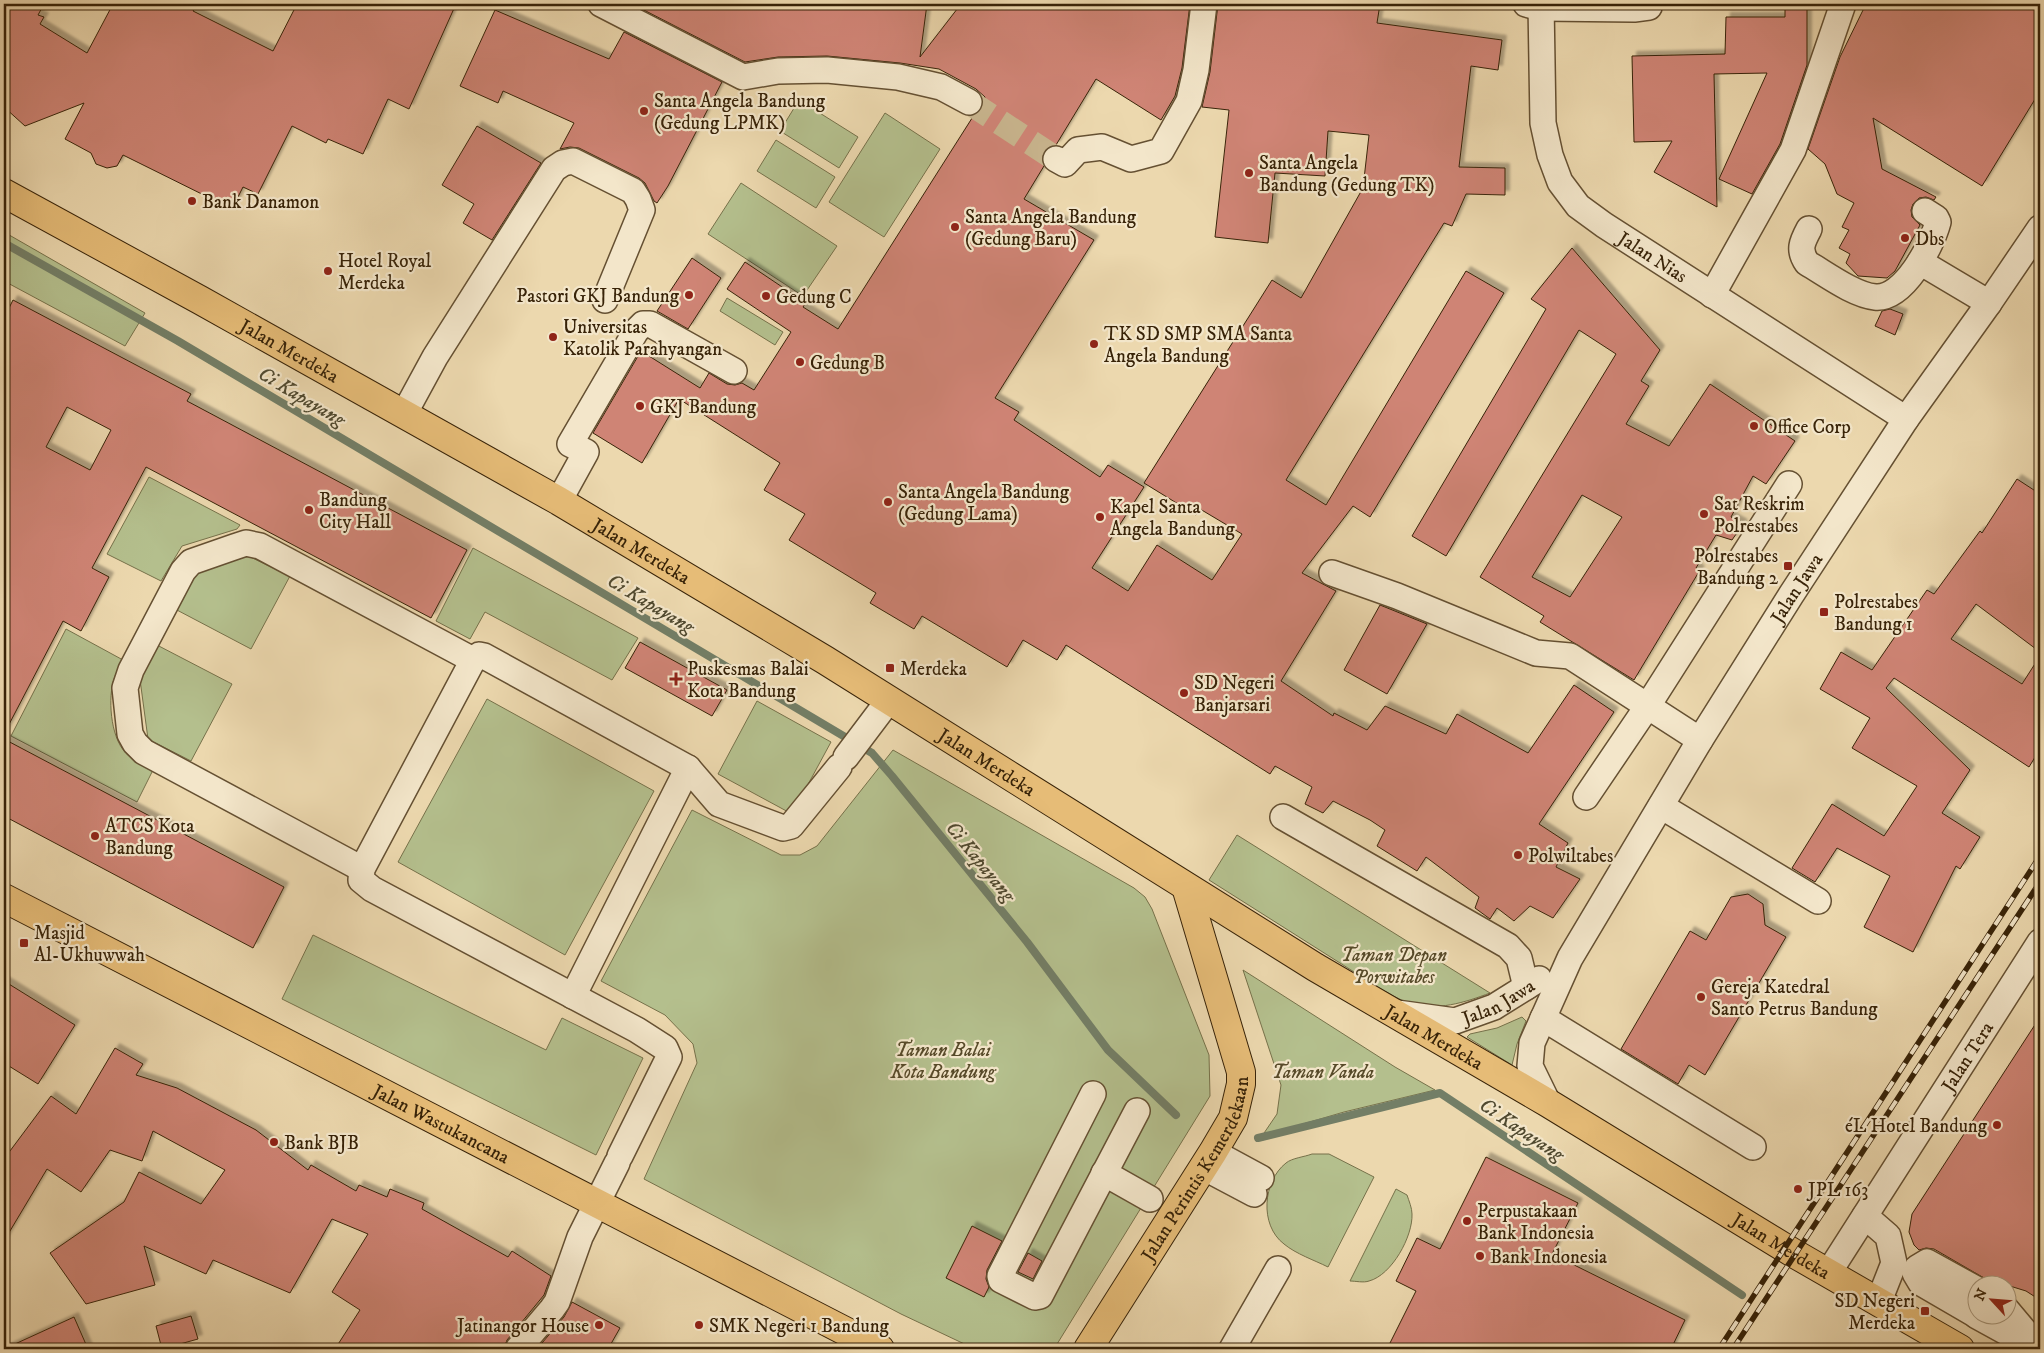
<svg xmlns="http://www.w3.org/2000/svg" width="2044" height="1353" viewBox="0 0 2044 1353" font-family="'IM FELL DW Pica',serif">
<style>
.green{fill:#b4bf8d;stroke:#76714a}
.lines{fill:none;stroke-linecap:round;stroke-linejoin:round}
.stream{stroke:#737e66;stroke-width:8}
.building{fill:#cf8475;stroke:#382308;fill-rule:evenodd;filter:url(#shadow)}
.minor-tunnel{stroke:#c8b48d;stroke-width:25;stroke-dasharray:25 12;stroke-linecap:butt}
.minor-casing{stroke:#655032;stroke-width:28}
.major-casing{stroke:#382308;stroke-width:30}
.minor{stroke:#f3e6ca;stroke-width:25}
.major{stroke:#e6bc77;stroke-width:28}
.rail-casing{stroke:#382308;stroke-width:5.5}
.rail{stroke:#f3e6ca;stroke-width:4;stroke-dasharray:11;stroke-linecap:butt}
.poi-dot{fill:#8f2418;stroke:#f3e6ca;stroke-width:2}
.labels{text-anchor:middle;stroke-width:4.5;stroke-linejoin:round;paint-order:stroke}
.poi-label{font-size:19px;fill:#382308;stroke:#f3e6ca;text-anchor:start}
.street-label{font-size:19px;fill:#382308;stroke:#f3e6ca}
.park-label{font-size:19px;font-style:italic;fill:#574a29;stroke:#f3e6ca}
.water-label{font-size:20px;font-style:italic;fill:#50492f;stroke:#f3e6ca}
</style>
<defs>
<filter id="shadow"><feDropShadow dx="4.5" dy="-4.5" stdDeviation="1" flood-color="#0004"/></filter>
</defs>
<rect width="100%" height="100%" fill="#ecd8ae"/>
<filter id="stains"><feTurbulence type="fractalNoise" baseFrequency=".004" numOctaves="4"/><feColorMatrix values="0 0 0 0 .2 0 0 0 0 .09 0 0 0 0 .02 0 0 0 .5 -.17"/></filter>
<radialGradient id="worn" r=".72"><stop offset=".6" stop-color="#630" stop-opacity="0"/><stop offset="1" stop-color="#630" stop-opacity=".3"/></radialGradient>
<path class="green" d="M799,100L858,137L839,168L780,131Z
M885,113L940,149L884,237L829,202Z
M776,140L835,177L816,208L757,171Z
M741,183L837,246L803,296L708,234Z
M4,232L145,313L125,346L4,281Z
M727,298L783,332L775,345L720,311Z
M149,477L240,525L237,529L182,546L161,581L107,554Z
M473,548L638,638L612,680L485,612L470,639L436,621Z
M244,554L290,576L251,649L175,609L195,571Z
M66,629L123,660C120,667 115,674 113,682C108,703 111,742 129,756C136,762 146,766 153,770L137,802L11,736Z
M155,644L232,684L191,761L148,739L139,672Z
M487,699L654,791L565,955L398,862Z
M757,701L831,742L792,814L718,774Z
M893,750L1134,888L1145,897L1152,909L1209,1055L1210,1096L1054,1349H975L901,1314L644,1179L697,1063L693,1044L665,1015L601,981L692,810L781,855H800L817,846Z
M1237,835L1490,993C1466,1002 1436,1012 1409,1003C1400,1000 1390,994 1381,989L1209,880Z
M313,935L546,1050L562,1018L643,1058L596,1155L282,999Z
M1243,970L1395,1067L1435,1090L1344,1112L1262,1136L1277,1114L1281,1085Z
M1522,1017L1526,1021L1517,1044L1512,1065L1467,1037L1470,1034L1497,1028Z
M1312,1154H1329L1374,1177L1328,1267C1314,1260 1296,1254 1284,1244C1259,1225 1263,1181 1286,1163C1292,1158 1304,1157 1312,1154Z
M1396,1189L1407,1195C1409,1201 1412,1208 1412,1214C1413,1236 1392,1275 1369,1281C1364,1283 1355,1281 1350,1281Z"/>
<g class="lines">
<path class="stream" d="M4,243L178,341L872,753L892,776L1027,942L1108,1050L1176,1115
M1258,1138L1440,1093L1742,1295"/>
</g>
<path class="building" d="M4,4H44L38,15L44,17L40,24L87,53L113,4H197L193,11L273,51L297,4H456L409,109L388,99L363,154L328,139L326,143L292,126L258,194L243,187L232,209L123,155L117,166L107,168L96,164L91,153L65,139L84,103L25,126L4,107Z
M639,4H927L920,57L961,4H1190L1182,68L1175,96L1161,120L1096,79L1056,145L1049,146L1043,152L1042,160L1044,166L1024,199L1094,240L995,398L1019,412L1014,420L1100,477L1108,465L1144,487L1092,568L1128,591L1157,545L1212,580L1242,534L1200,509L1196,515L1144,483L1272,280L1301,298L1368,179H1364L1369,135L1328,131L1325,176L1275,173L1268,243L1215,237L1229,110L1202,107L1210,72L1218,4H1380L1377,23L1502,40L1498,70L1471,66L1459,167L1505,168V195L1466,194L1452,226L1444,223L1286,480L1326,505L1466,271L1504,293L1370,517L1353,506L1302,573L1336,591L1281,681L1333,716L1334,713L1367,730L1385,706L1446,734L1457,714L1528,753L1574,685L1614,712L1539,824L1568,843L1556,867L1580,879L1553,918L1530,906L1514,921L1497,908L1490,919L1475,908L1479,897L1426,857L1417,871L1377,846L1385,830L1370,820L1333,801L1323,813L1305,804L1312,787L1275,766L1270,774L1066,645L1057,660L1023,640L1007,667L922,616L914,629L870,603L876,593L789,540L805,514L764,490L780,463L679,399L642,463L593,433L641,351L700,388L709,373L727,384L735,385L742,383L754,390L791,332L727,289L745,262L806,303L803,307L838,329L974,115L981,109L985,97L976,89L939,69L900,63L827,56L778,57L745,62L638,7Z
M1785,4H1807V65L1780,144L1752,194L1719,179L1767,73L1714,74L1717,207L1654,172L1672,141L1634,142L1632,56L1725,54L1726,17H1785Z
M1866,4H2040V91L1982,186L1873,118L1882,169L1936,197L1934,200L1926,197L1919,198L1913,204L1911,210L1912,217L1920,225L1895,271L1887,278L1858,276L1846,263L1850,254L1839,248L1849,230L1842,227L1854,203L1837,194L1825,164L1808,149L1840,57Z
M495,10L609,59L624,32L722,82L668,186L657,203L654,201L645,183L639,178L579,148L570,147L560,149L574,123L503,91L498,103L460,86Z
M477,126L541,163L492,240L463,223L474,204L442,185Z
M1572,248L1660,350L1641,381L1649,386L1626,424L1669,446L1710,384L1795,441L1766,484L1753,476L1731,517L1743,524L1732,540L1716,535L1696,568L1700,570L1634,680L1540,622L1544,616L1480,577L1616,354L1579,330L1446,556L1412,536L1546,309L1531,299ZM1582,495L1622,517L1570,597L1532,577Z
M692,258L721,278L688,329L657,311Z
M13,300L191,394L187,401L467,550L431,618L146,467L92,568L109,577L81,631L63,621L4,734V318ZM67,407L111,430L90,470L46,447Z
M1890,309L1903,314L1895,335L1875,326L1882,311Z
M2017,479L2040,494V652L1976,604L1951,639L2022,684L2040,656V749L2029,767L1894,678L1886,688L1970,770L1942,813L1980,837L1960,869L1956,866L1913,952L1864,927L1890,876L1837,848L1815,882L1792,868L1832,804L1884,836L1917,786L1852,748L1870,718L1820,689L1841,652L1872,670L1927,590L1934,594L1980,531L1982,533Z
M1380,605L1427,624L1387,694L1344,670Z
M640,642L727,690L712,716L625,668Z
M4,739L284,887L253,948L4,816Z
M1748,894L1763,904L1765,925L1786,937L1705,1075L1689,1065L1678,1084L1621,1049L1690,931L1706,940L1731,897Z
M4,981L75,1025L38,1084L4,1063Z
M2040,1017V1300L2026,1291L1984,1278L1934,1249L1926,1248L1919,1250L1914,1245L1909,1232L1912,1214Z
M115,1048L143,1064L136,1075L177,1088L256,1130L308,1170L311,1165L356,1191L359,1185L387,1197L390,1189L424,1203L422,1209L508,1257L512,1251L551,1276L544,1295L507,1340L504,1349H335L360,1310L332,1292L368,1234L332,1219L290,1293L213,1260L206,1274L144,1246L155,1285L86,1304L50,1253L124,1202L139,1172L201,1204L225,1170L153,1131L142,1161L110,1150L81,1192L47,1169L4,1241V1159L51,1096L76,1114Z
M1486,1157L1578,1203L1552,1254L1685,1320L1671,1349H1387L1416,1291L1396,1281L1417,1238L1440,1249Z
M972,1226L1002,1241L987,1270L986,1279L989,1287L984,1297L946,1278Z
M1028,1253L1042,1261L1033,1279L1018,1272Z
M572,1302L620,1328L608,1349H537L564,1317Z
M191,1316L198,1339L162,1349L156,1326Z
M74,1317L88,1349H4Z"/>
<g class="lines">
<path class="minor-tunnel" d="M969,102L1056,159"/>
<g class="minor-casing">
<g id="minor">
<path d="M601,4L743,77L778,71L827,70L898,77L941,87L969,102"/>
<path d="M1526,4L1541,8L1634,9L1649,7"/>
<path id="s1" d="M1541,4L1543,123L1550,155L1560,182L1578,206L1604,225L1906,419"/>
<path d="M1056,159L1065,164L1078,150L1102,147L1131,159L1161,151L1189,101L1196,70L1204,4"/>
<path d="M1809,229C1802,242 1798,250 1807,263C1826,274 1854,295 1875,297C1904,300 1932,245 1938,222L1936,218L1925,211"/>
<path d="M1920,262L1989,303"/>
<path d="M1712,295L1793,150L1843,4"/>
<path d="M404,414L435,357L554,169L563,163L573,161L633,191L638,199L642,210L605,300"/>
<path d="M559,501L586,452L570,444L636,331L643,324H650L734,371"/>
<path d="M1332,573L1397,596L1536,653L1570,656L1700,740"/>
<path d="M846,757L889,700"/>
<path d="M1586,797L1647,707L1789,484"/>
<path d="M1661,806L1818,901"/>
<path d="M1283,817L1508,946L1519,958L1526,987"/>
<path d="M362,869L144,752L135,743L130,734L125,688L131,670L183,571L191,562L234,547L246,543L260,546L473,660"/>
<path d="M573,996L688,768"/>
<path id="s2" d="M1397,1013L1455,1021L1494,1007L1539,979"/>
<path d="M1543,1018L1753,1147"/>
<path d="M1093,1094L1000,1276L1001,1280L1035,1297L1040,1296L1137,1111"/>
<path id="s3" d="M1548,1103L1530,1066L1532,1043L1570,958L1700,740L1791,595L1906,419L1989,303L2040,228"/>
<path d="M1213,1152L1261,1178"/>
<path d="M620,1156L669,1057L665,1048L637,1030L372,889L361,880L362,869L473,660L479,655L484,656L688,768L719,804L783,828L791,826L839,767"/>
<path d="M1203,1167L1254,1194"/>
<path d="M1104,1173L1150,1199"/>
<path d="M1865,1216L1888,1236L1894,1263L1879,1301"/>
<path id="s4" d="M1829,1272L2040,942"/>
<path d="M1976,1289L1927,1262L1917,1268L1915,1273L1921,1283L1976,1315"/>
<path d="M2006,1309L2032,1340"/>
<path d="M1977,1316L2037,1349"/>
<path d="M518,1349L552,1309L557,1302L580,1237L617,1163"/>
<path d="M1232,1349L1278,1269"/>
</g>
</g>
<g class="major-casing">
<g id="major">
<path id="s5" d="M4,193L200,300L559,501L825,660L1315,967L1548,1103L1795,1254L1960,1349"/>
<path id="s6" d="M4,898L880,1349"/>
<path id="s7" d="M1088,1349L1213,1152L1233,1118L1241,1084V1072L1186,887"/>
</g>
</g>
<use href="#minor" class="minor"/>
<use href="#major" class="major"/>
<g class="rail-casing">
<path id="rail" d="M1719,1349L2040,856
M1733,1349L2040,882"/>
</g>
<use href="#rail" class="rail"/>
</g>
<g class="poi-dot">
<circle cx="644" cy="111" r="5"/>
<circle cx="1249" cy="173" r="5"/>
<circle cx="192" cy="201" r="5"/>
<circle cx="955" cy="227" r="5"/>
<circle cx="1905" cy="238" r="5"/>
<circle cx="328" cy="271" r="5"/>
<circle cx="689" cy="295" r="5"/>
<circle cx="766" cy="296" r="5"/>
<circle cx="553" cy="337" r="5"/>
<circle cx="1094" cy="344" r="5"/>
<circle cx="800" cy="362" r="5"/>
<circle cx="640" cy="406" r="5"/>
<circle cx="1754" cy="426" r="5"/>
<circle cx="888" cy="502" r="5"/>
<circle cx="309" cy="510" r="5"/>
<circle cx="1704" cy="514" r="5"/>
<circle cx="1100" cy="517" r="5"/>
<rect x="1783" y="561" width="10" height="10" rx="2.5"/>
<rect x="1819" y="607" width="10" height="10" rx="2.5"/>
<rect x="885" y="663" width="10" height="10" rx="2.5"/>
<path d="M673.5 671.5h5v5h5v5h-5v5h-5v-5h-5v-5h5z"/>
<circle cx="1184" cy="693" r="5"/>
<circle cx="95" cy="836" r="5"/>
<circle cx="1518" cy="855" r="5"/>
<rect x="19" y="938" width="10" height="10" rx="2.5"/>
<circle cx="1701" cy="997" r="5"/>
<circle cx="1997" cy="1125" r="5"/>
<circle cx="274" cy="1142" r="5"/>
<circle cx="1798" cy="1189" r="5"/>
<circle cx="1467" cy="1221" r="5"/>
<circle cx="1480" cy="1256" r="5"/>
<rect x="1920" y="1306" width="10" height="10" rx="2.5"/>
<circle cx="599" cy="1325" r="5"/>
<circle cx="699" cy="1325" r="5"/>
</g>
<g class="labels">
<g class="poi-label">
<text x="654" y="107">Santa Angela Bandung<tspan x="654" dy="22">(Gedung LPMK)</tspan></text>
<text x="1259" y="169">Santa Angela<tspan x="1259" dy="22">Bandung (Gedung TK)</tspan></text>
<text x="202" y="208">Bank Danamon</text>
<text x="965" y="223">Santa Angela Bandung<tspan x="965" dy="22">(Gedung Baru)</tspan></text>
<text x="1915" y="245">Dbs</text>
<text x="338" y="267">Hotel Royal<tspan x="338" dy="22">Merdeka</tspan></text>
<text x="679" y="302" text-anchor="end">Pastori GKJ Bandung</text>
<text x="776" y="303">Gedung C</text>
<text x="563" y="333">Universitas<tspan x="563" dy="22">Katolik Parahyangan</tspan></text>
<text x="1104" y="340">TK SD SMP SMA Santa<tspan x="1104" dy="22">Angela Bandung</tspan></text>
<text x="810" y="369">Gedung B</text>
<text x="650" y="413">GKJ Bandung</text>
<text x="1764" y="433">Office Corp</text>
<text x="898" y="498">Santa Angela Bandung<tspan x="898" dy="22">(Gedung Lama)</tspan></text>
<text x="319" y="506">Bandung<tspan x="319" dy="22">City Hall</tspan></text>
<text x="1714" y="510">Sat Reskrim<tspan x="1714" dy="22">Polrestabes</tspan></text>
<text x="1110" y="513">Kapel Santa<tspan x="1110" dy="22">Angela Bandung</tspan></text>
<text x="1778" y="562" text-anchor="end">Polrestabes<tspan x="1778" dy="22">Bandung 2</tspan></text>
<text x="1834" y="608">Polrestabes<tspan x="1834" dy="22">Bandung 1</tspan></text>
<text x="687" y="675">Puskesmas Balai<tspan x="687" dy="22">Kota Bandung</tspan></text>
<text x="900" y="675">Merdeka</text>
<text x="1194" y="689">SD Negeri<tspan x="1194" dy="22">Banjarsari</tspan></text>
<text x="105" y="832">ATCS Kota<tspan x="105" dy="22">Bandung</tspan></text>
<text x="1528" y="862">Polwiltabes</text>
<text x="34" y="939">Masjid<tspan x="34" dy="22">Al-Ukhuwwah</tspan></text>
<text x="1711" y="993">Gereja Katedral<tspan x="1711" dy="22">Santo Petrus Bandung</tspan></text>
<text x="1987" y="1132" text-anchor="end">éL Hotel Bandung</text>
<text x="284" y="1149">Bank BJB</text>
<text x="1808" y="1196">JPL 163</text>
<text x="1477" y="1217">Perpustakaan<tspan x="1477" dy="22">Bank Indonesia</tspan></text>
<text x="1490" y="1263">Bank Indonesia</text>
<text x="1915" y="1307" text-anchor="end">SD Negeri<tspan x="1915" dy="22">Merdeka</tspan></text>
<text x="589" y="1332" text-anchor="end">Jatinangor House</text>
<text x="709" y="1332">SMK Negeri 1 Bandung</text>
</g>
<g class="street-label">
<text dy="7" stroke="none"><textPath href="#s1" startOffset="301">Jalan Nias</textPath></text>
<text dy="7" stroke="none"><textPath href="#s5" startOffset="326">Jalan Merdeka</textPath></text>
<text dy="7" stroke="none"><textPath href="#s5" startOffset="731">Jalan Merdeka</textPath></text>
<text dy="7" stroke="none"><textPath href="#s3" startOffset="591">Jalan Jawa</textPath></text>
<text dy="7" stroke="none"><textPath href="#s5" startOffset="1136">Jalan Merdeka</textPath></text>
<text dy="7" stroke="none"><textPath href="#s2" startOffset="106">Jalan Jawa</textPath></text>
<text dy="7" stroke="none"><textPath href="#s5" startOffset="1661">Jalan Merdeka</textPath></text>
<text dy="7" stroke="none"><textPath href="#s4" startOffset="256">Jalan Tera</textPath></text>
<text dy="7" stroke="none"><textPath href="#s6" startOffset="492">Jalan Wastukancana</textPath></text>
<text dy="7" stroke="none"><textPath href="#s7" startOffset="211">Jalan Perintis Kemerdekaan</textPath></text>
<text dy="7" stroke="none"><textPath href="#s5" startOffset="2066">Jalan Merdeka</textPath></text>
</g>
<g class="park-label">
<text x="1394" y="961">Taman Depan<tspan x="1394" dy="22">Porwitabes</tspan></text>
<text x="943" y="1056">Taman Balai<tspan x="943" dy="22">Kota Bandung</tspan></text>
<text x="1323" y="1078">Taman Vanda</text>
</g>
<g class="water-label">
<text transform="translate(302 396) rotate(31)" y="7">Ci Kapayang</text>
<text transform="translate(651 603) rotate(31)" y="7">Ci Kapayang</text>
<text transform="translate(981 861) rotate(51)" y="7">Ci Kapayang</text>
<text transform="translate(1522 1129) rotate(34)" y="7">Ci Kapayang</text>
</g>
</g>
<rect width="2044" height="1353" fill="none" stroke="#ecd8ae" stroke-width="20"/>
<rect x="5" y="5" width="2034" height="1343" fill="none" stroke="#382308" stroke-width="2.5"/>
<rect x="10" y="10" width="2024" height="1333" fill="none" stroke="#382308"/>
<g transform="translate(1992 1300) rotate(296)"><circle r="24" fill="#f3e6ca" stroke="#a8987c"/>
<path d="M0-4L9 19L0 12L-9 19Z" fill="#8f2418"/>
<text y="-8" font-size="14" font-weight="bold" text-anchor="middle" fill="#382308">N</text>
</g>
<rect width="100%" height="100%" filter="url(#stains)"/>
<rect width="100%" height="100%" fill="url(#worn)"/>
</svg>
